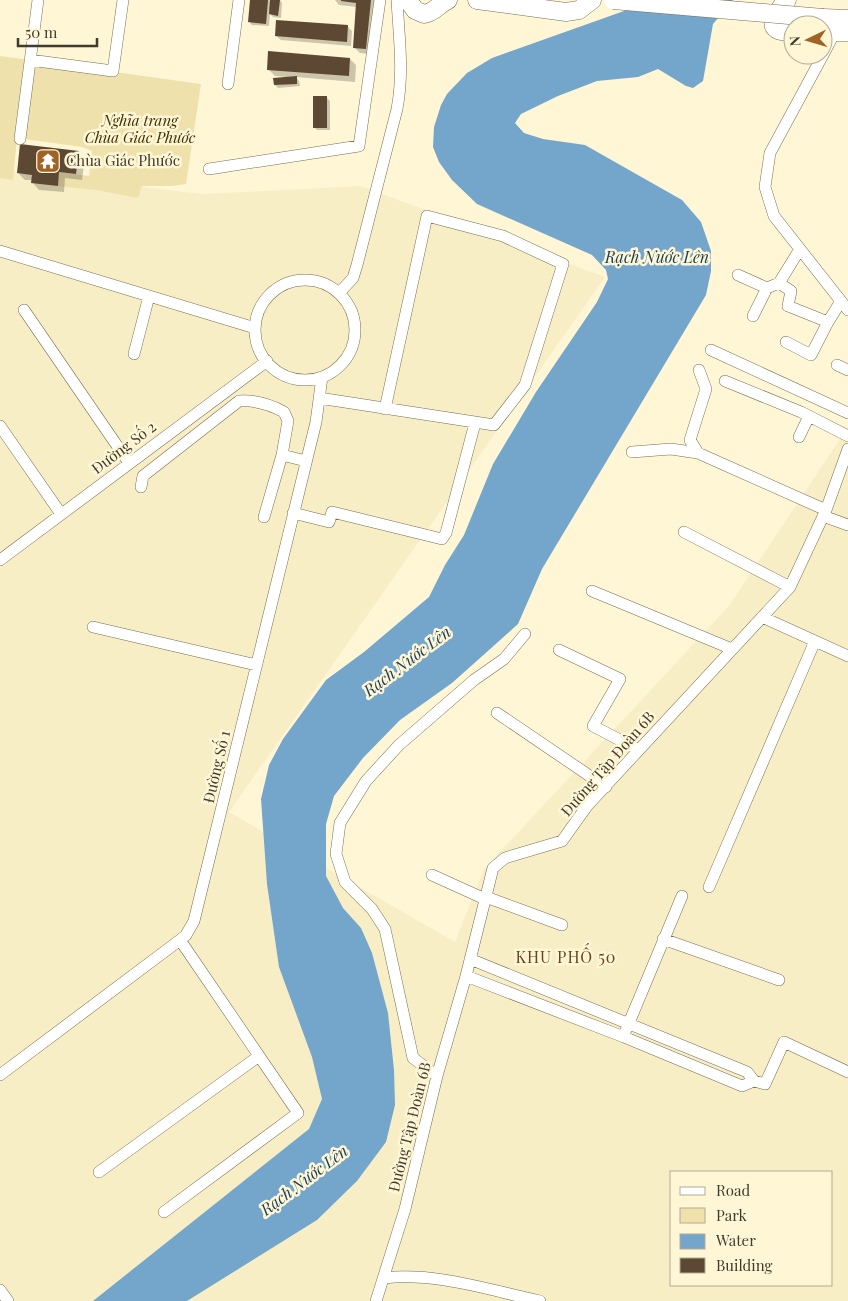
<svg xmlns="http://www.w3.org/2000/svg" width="848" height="1301" viewBox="0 0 848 1301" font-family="'Playfair Display',serif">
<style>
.built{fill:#f8eec6;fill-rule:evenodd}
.green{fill:#efe1ac}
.water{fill:#74a6cc}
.shadow{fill:#0003}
.building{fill:#5c4833}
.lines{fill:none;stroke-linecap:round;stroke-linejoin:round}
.minor-casing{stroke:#756e51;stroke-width:12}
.highway-casing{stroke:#756e51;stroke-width:19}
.minor{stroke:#fff;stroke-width:11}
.highway{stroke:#fff;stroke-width:18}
.highway-bridge-casing{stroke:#756e51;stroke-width:19;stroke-linecap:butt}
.highway-bridge{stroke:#fff;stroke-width:18}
.labels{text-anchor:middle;stroke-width:5;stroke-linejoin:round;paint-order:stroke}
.park-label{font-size:15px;font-style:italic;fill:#3c3100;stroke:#fff6d6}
.poi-label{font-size:15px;fill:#3f3b2f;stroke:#fff6d6;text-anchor:start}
.street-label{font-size:15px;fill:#3f3b2f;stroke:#fff6d6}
.water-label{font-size:16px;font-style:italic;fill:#163e59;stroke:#fff6d6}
.neighbourhood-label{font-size:16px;letter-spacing:1px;fill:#6d4419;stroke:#fff6d6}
</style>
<rect width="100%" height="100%" fill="#fff6d6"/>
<path class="built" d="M0,170L203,194L361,186L605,277L229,812L455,942L484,869L728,607L848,427V1301H0ZM672,1172H832V1285H672Z"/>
<path class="green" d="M0,56L201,84L186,184L172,186H142L138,198L96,190L58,186L59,172L89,176L92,151L82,147L17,138L13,180L0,178Z"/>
<path class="water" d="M639,0H733L713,24L703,81L693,88L686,86L658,69L638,77L597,81L558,96L521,114L515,123L524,133L543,139L585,145L682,200L701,222L711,251V271L706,295L542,569L518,624L452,683L400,720L363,758L334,796L326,824V876L343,908L361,928L372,953L388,1013L394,1070L395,1105L386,1142L357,1181L317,1220L187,1301H93L309,1129L322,1099L312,1057L279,967L267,884L261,799L269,765L283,739L326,680L364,652L429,597L445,565L464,535L493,464L536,392L597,302L608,279L606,270L592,255L477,204L452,180L439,162L433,147L434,127L441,105L447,94L467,73L492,58L624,11Z"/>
<path class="shadow" d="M251,0H269L271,2V0H280L282,3L281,18L273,17L270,14L269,26L252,25L249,22Z
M335,0H376L371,54L360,53L355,48L357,7L339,5Z
M347,26L352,31L351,46L281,40L276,36Z
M350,59L356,65L355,82L296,77L299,81L300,86L278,88L275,85L287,78V77L275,76L268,69Z
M327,98L330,101V130H317L314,127Z
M78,152L85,158L82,180L65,178L64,192L39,190L33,183V180H25L18,173Z"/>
<path class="building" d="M250,0H268L266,24L248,22Z
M270,0H280L278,16L269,14Z
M341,0H371L366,49L353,48L356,3L341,1Z
M276,20L348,25L347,42L275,36Z
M268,51L350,58L349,76L267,70Z
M297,76V84L274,85L273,78Z
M313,96H327V128H313Z
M20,144L79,151L76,174L59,172L58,186L31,183L32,175L17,173Z"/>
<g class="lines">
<g class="minor-casing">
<path id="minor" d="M823,55L770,153L765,187L774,216L848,310
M823,55L835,32
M30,60L113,71L123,0
M228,84L239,0
M20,139L38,0
M209,169L359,146L380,0
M0,251L255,328
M738,275L767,288
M255 330a50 50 0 1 1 100 0a50 50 0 1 1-100 0Z
M779,283L791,291L788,306L828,322
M339,293L353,278L357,265L397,109C404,72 399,37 397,0
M24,310L129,463
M753,316L767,288L779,283L800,249
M786,342L811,355L828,322L841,301
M711,350L848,413
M134,354L149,296
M837,365L848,370
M725,381L801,412L848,436
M319,398L494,425L525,385L563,264L503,236L427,216L385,409
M0,426L61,514
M799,437L809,416
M632,452L671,449L698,453L826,510
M698,453L690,440L706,389L699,370
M282,455L306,461
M141,487L143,476L239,401C254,400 271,405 284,412L288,421L282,455L264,517
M293,513L329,522L332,512L442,539L446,533L475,423
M823,516L848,525
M684,532L790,587
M0,560L267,361
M592,591L732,649
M762,617L848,656
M93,627L256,665
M559,650L620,679L593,726L639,750
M497,713L606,787
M432,875L485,899
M709,887L815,641
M486,897L562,925
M663,939L779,980
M470,959L747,1072L754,1081L765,1084L784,1042L848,1072
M466,976L624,1037L742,1086L754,1081
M626,1030L682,896
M0,1075L180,940L186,935L194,921L316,422L322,377
M437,1076L413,1058L385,929L372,909L345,882L336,854L340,823L366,781L399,745L474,680L504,659L525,634
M99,1172L259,1056
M164,1212L298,1113L180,940
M384,1278C435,1272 489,1290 540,1301
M0,1290L8,1301
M376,1301L405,1209L437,1076L466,976L493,868L505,858L562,841L587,806L790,587L826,510L848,449"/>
</g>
<g class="highway-casing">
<path id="highway" d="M408,0L415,10L424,14C434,13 439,4 448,0
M477,0L566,12L579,10L592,0
M787,0C774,15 762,33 793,32
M823,18L848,19
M823,32H848"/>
</g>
<use href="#minor" class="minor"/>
<use href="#highway" class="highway"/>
<g class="highway-bridge-casing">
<path id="highway-bridge" d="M613,0L823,18"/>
</g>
<use href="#highway-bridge" class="highway-bridge"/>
</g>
<defs>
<g id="temple-square" transform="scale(1.25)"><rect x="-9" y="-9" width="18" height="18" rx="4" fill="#9f6425" stroke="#fff6d6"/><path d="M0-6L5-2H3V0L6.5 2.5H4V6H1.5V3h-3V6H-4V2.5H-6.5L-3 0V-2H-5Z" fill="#fff"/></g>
</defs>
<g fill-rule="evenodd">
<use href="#temple-square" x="48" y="161"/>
</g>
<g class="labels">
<g class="park-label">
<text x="140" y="126">Nghĩa trang<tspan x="140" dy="17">Chùa Giác Phước</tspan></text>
</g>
<g class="poi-label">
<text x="66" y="166">Chùa Giác Phước</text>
</g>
<g class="street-label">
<text transform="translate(124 448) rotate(-37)" y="5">Đường Số 2</text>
<text transform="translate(608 764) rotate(-49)" y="5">Đường Tập Đoàn 6B</text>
<text transform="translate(217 767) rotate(-77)" y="5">Đường Số 1</text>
<text transform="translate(410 1127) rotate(-76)" y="5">Đường Tập Đoàn 6B</text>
</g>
<g class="water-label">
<text x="657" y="263">Rạch Nước Lên</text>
<text transform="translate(407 661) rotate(-37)" y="6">Rạch Nước Lên</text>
<text transform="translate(304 1180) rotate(-37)" y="6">Rạch Nước Lên</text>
</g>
<g class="neighbourhood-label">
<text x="566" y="963">KHU PHỐ 50</text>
</g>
</g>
<rect x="670" y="1171" width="162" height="115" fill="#fff6d6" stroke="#b2ab93"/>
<rect x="680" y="1187" width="25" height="8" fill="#ffffff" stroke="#b2ab93"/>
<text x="716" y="1196" font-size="15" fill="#3f3b2f">Road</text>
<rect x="680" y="1208" width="25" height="15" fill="#efe1ac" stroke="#b2ab93"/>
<text x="716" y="1221" font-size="15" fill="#3f3b2f">Park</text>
<rect x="680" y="1234" width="25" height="15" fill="#74a6cc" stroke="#b2ab93"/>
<text x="716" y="1246" font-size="15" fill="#3f3b2f">Water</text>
<rect x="680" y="1258" width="25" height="15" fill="#5c4833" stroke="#b2ab93"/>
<text x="716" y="1271" font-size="15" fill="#3f3b2f">Building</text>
<g transform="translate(808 40) rotate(265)"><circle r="24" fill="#fff6d6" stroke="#b2ab93"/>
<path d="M0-4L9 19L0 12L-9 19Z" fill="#9f6425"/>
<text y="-8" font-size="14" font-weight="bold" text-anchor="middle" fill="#3f3b2f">N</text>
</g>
<path d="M18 38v8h79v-8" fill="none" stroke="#3f3b2f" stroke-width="2.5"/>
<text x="25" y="38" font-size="15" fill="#3f3b2f" stroke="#fff6d6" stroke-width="4" paint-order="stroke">50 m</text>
</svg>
